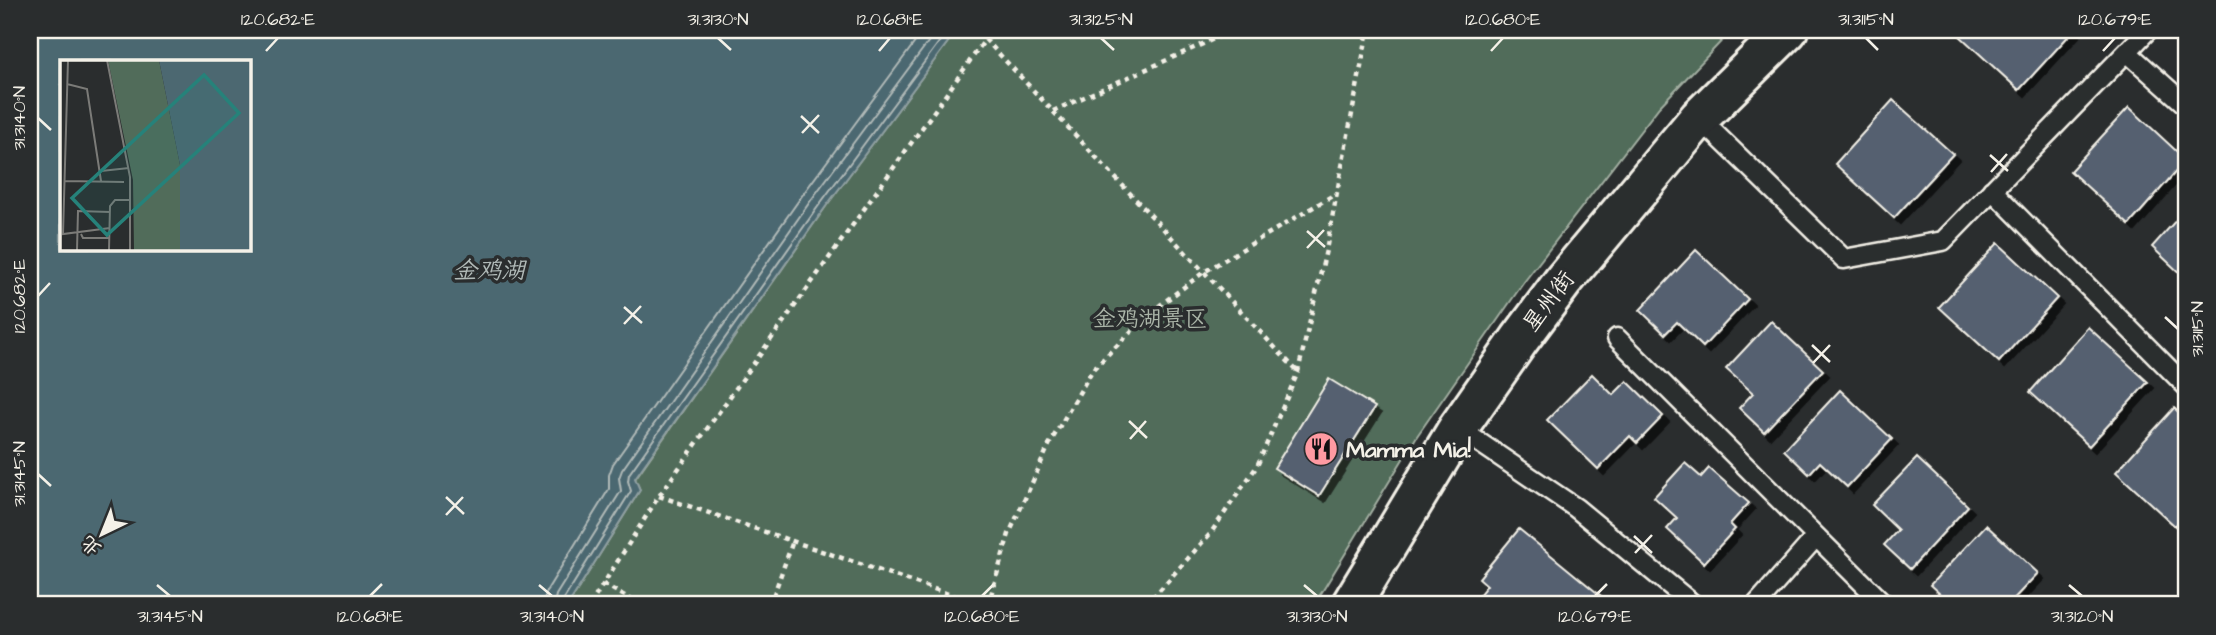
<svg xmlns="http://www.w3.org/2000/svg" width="2216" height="635" viewBox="0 0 2216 635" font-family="'Architects Daughter','LXGW WenKai TC',sans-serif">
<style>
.green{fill:#516c5a;stroke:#a2aea1;stroke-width:2}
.water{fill:#4c6871;stroke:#8f9fa1;stroke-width:2;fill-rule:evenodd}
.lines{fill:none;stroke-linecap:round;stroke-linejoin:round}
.shore{stroke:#b1bab8;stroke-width:2}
.building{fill:#556070;stroke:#f4f1e8;stroke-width:2;filter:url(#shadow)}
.service-casing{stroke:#f4f1e8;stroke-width:23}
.tertiary-casing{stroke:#f4f1e8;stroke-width:44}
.path{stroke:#f4f1e8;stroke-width:4.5;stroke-dasharray:5 5;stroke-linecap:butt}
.service{stroke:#2a2d2e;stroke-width:18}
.tertiary{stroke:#2a2d2e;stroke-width:38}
.ticks{fill:none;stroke:#f4f1e8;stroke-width:2.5}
.labels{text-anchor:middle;stroke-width:7;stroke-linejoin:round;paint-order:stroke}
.street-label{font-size:23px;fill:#f4f1e8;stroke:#2a2d2e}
.park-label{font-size:23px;fill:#abb5a8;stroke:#2a2d2e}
.poi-label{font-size:23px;font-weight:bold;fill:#f4f1e8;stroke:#2a2d2e;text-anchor:start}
.water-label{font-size:24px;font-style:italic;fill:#b1bab8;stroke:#2a2d2e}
.inset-road{fill:none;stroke:#7b7b78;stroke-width:2}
.view{fill:#26827a;fill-opacity:0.15;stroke:#26827a;stroke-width:3.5}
.inset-edge{fill:none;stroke:#f4f1e8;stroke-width:3.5}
.neatline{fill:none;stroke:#f4f1e8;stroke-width:2.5}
.ticks-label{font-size:18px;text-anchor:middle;fill:#f4f1e8}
</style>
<defs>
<filter id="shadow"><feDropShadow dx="6" dy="6" stdDeviation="0" flood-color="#0009"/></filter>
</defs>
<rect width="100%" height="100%" fill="#2a2d2e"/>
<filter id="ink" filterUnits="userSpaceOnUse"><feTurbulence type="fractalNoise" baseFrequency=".0143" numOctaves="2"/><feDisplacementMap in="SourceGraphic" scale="14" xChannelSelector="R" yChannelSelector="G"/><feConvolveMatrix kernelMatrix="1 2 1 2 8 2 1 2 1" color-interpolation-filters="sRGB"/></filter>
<g filter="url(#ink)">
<path class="green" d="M957,30H1732L1659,107L1524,282L1417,436L1314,605H568L640,490L635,479L827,205Z"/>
<path class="water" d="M30,30H957L827,205L635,478L640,490L568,605H30ZM61,61H248V248H61Z"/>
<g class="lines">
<path class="shore" d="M543,605L547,590L609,489V475L613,464L806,190L924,30
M554,605L556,595L621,491L619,478L622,470L814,196L937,30
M563,605L564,599L631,491L628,481L629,474L822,201L948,30"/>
</g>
<path class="building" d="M1965,30H2074L2019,90L1960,36Z
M1893,100L1953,154L1894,218L1835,164Z
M2129,107L2186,160L2129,225L2070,171Z
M2186,209V279L2152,247Z
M1998,243L2057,298L1999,362L1939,307Z
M1696,250L1748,299L1703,347L1677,322L1665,334L1640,310Z
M1771,321L1823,370L1764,432L1739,408L1753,393L1726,369Z
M2088,327L2148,382L2089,446L2030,392Z
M1592,374L1613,395L1627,381L1663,416L1637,443L1630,436L1598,469L1547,420Z
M1329,379L1375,407L1319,496L1274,468Z
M1840,390L1892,439L1847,487L1820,462L1809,474L1784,450Z
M2174,408L2186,419V514L2175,526L2116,472Z
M1917,458L1968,506L1910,569L1884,545L1898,530L1872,505Z
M1685,463L1701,477L1709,468L1749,503L1730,524L1735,529L1704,563L1667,529L1677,518L1654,497Z
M1986,525L2038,573L2008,605H1975L1967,597L1958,605H1952L1930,585Z
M1519,529L1612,605H1471L1487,585L1479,578Z"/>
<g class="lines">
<g class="service-casing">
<path id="service" d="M2127,52L2186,105
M1699,118L1844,259L1943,241L2148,30
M1992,190L2186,386
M1617,338L1885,605
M1458,428L1576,508L1694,605
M1756,605L1815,538"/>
</g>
<g class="tertiary-casing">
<path id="tertiary" d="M1351,605L1458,428L1520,339L1564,280L1699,118L1788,30"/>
</g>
<path class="path" d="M985,39L1297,371
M1053,111L1234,30
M659,496L981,605
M603,584L641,605
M590,605L659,496L992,30
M770,605L793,541
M988,605L1009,534L1050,443L1093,369L1151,312L1204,272L1337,193
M1146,605L1210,534L1257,466L1298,372L1326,250L1368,30"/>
<use href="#service" class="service"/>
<use href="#tertiary" class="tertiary"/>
</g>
</g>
<path class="ticks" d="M718,38L731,50M1101,38L1114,50M1866,38L1878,50M266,51L278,38M879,51L890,38M1491,51L1503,38M2103,51L2115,38M801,116L819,133M38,118L51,130M802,133L819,115M1990,155L2008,171M1991,172L2007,154M1307,231L1325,247M1307,248L1324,230M38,296L50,283M624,307L642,323M2165,317L2178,329M624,324L641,306M1812,345L1830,362M1813,363L1830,345M1129,421L1147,438M1130,439L1146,421M38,474L51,486M446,497L464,514M446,515L463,497M1634,536L1652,553M1635,553L1652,535M157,585L170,596M539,585L552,596M1304,585L1317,596M2069,585L2082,596M370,596L382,584M982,596L994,584M1595,596L1607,584"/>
<defs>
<g id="restaurant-disc" transform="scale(1.75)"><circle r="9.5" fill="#ff9aa2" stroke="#2a2d2e"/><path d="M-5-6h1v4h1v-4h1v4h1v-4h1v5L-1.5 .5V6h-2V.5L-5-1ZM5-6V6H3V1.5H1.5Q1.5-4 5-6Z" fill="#111"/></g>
</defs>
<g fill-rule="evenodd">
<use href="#restaurant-disc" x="1321" y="449"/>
</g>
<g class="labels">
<g class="street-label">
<text transform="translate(1548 301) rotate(-53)" y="8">星州街</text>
</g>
<g class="park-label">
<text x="1150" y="326">金鸡湖景区</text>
</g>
<g class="poi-label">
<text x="1346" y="457">Mamma Mia!</text>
</g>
<g class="water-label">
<text x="489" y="278">金鸡湖</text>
</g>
</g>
<g transform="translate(60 60)">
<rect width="191" height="191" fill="#2a2d2e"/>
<path d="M48,0H99L120,105V190H74L73,120Z" fill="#516c5a"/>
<path d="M99,0H191V190H120V105Z" fill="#4c6871"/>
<path class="inset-road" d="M8,0L3,174L50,168M47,0L70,117V190M7,24L27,29L41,121M41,111L69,108M5,121L64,122M21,174L23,178H49M17,190L18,151L50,152M49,190L50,146L55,140H71"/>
<path class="view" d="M144,15L179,53L47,175L12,138Z"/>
<rect width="191" height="191" class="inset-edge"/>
</g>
<rect width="2216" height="635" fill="none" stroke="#2a2d2e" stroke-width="77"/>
<g transform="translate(102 534) rotate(223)" stroke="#2a2d2e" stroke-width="5" paint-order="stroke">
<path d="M0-5L12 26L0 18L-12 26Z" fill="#f4f1e8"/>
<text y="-10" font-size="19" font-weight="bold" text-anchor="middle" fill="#f4f1e8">北</text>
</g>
<rect x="38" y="38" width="2140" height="558" class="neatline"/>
<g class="ticks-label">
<text x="278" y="25">120.682°E</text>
<text x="718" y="25">31.3130°N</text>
<text x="890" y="25">120.681°E</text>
<text x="1101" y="25">31.3125°N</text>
<text x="1503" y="25">120.680°E</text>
<text x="1866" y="25">31.3115°N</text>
<text x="2115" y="25">120.679°E</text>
<text transform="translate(19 118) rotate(-90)" y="6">31.3140°N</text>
<text transform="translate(19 296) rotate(-90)" y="6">120.682°E</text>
<text transform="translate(2197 329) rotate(-90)" y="6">31.3115°N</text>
<text transform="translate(19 474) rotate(-90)" y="6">31.3145°N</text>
<text x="170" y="622">31.3145°N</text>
<text x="370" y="622">120.681°E</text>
<text x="552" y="622">31.3140°N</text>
<text x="982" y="622">120.680°E</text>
<text x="1317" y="622">31.3130°N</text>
<text x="1595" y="622">120.679°E</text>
<text x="2082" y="622">31.3120°N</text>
</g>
</svg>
